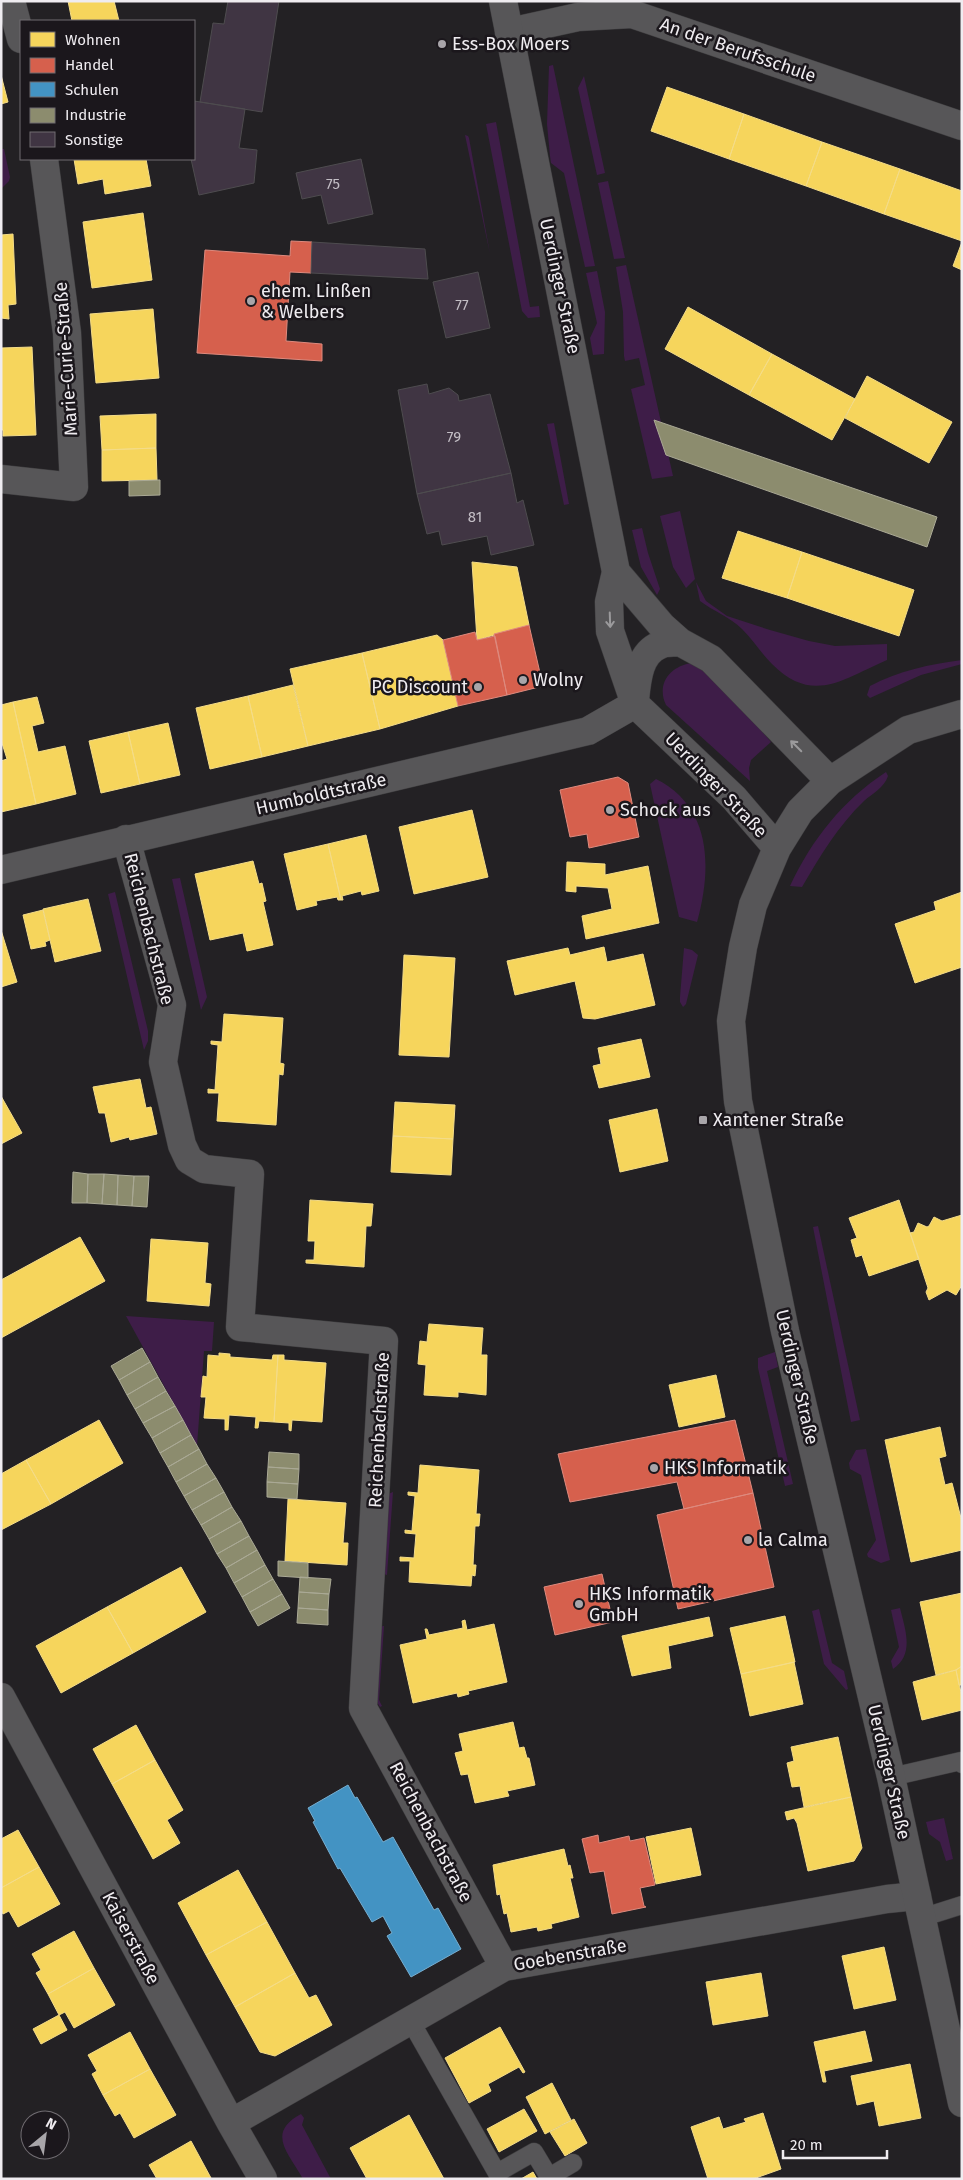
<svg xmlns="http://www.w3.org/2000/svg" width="963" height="2180" viewBox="0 0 963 2180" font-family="'Fira Sans',sans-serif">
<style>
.green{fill:#3e1d48}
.homes{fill:#f6d55c;stroke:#f4dc88}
.shops{fill:#d6604d;stroke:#de8a7e}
.schools{fill:#4393c3;stroke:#77aed0}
.industry{fill:#8c8c6e;stroke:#aaa995}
.building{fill:#403543;stroke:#4e4c4f}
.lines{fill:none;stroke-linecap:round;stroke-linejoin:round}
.lane-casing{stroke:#3d3c3e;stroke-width:19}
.street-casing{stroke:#3d3c3e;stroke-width:29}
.secondary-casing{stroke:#3d3c3e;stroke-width:29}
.lane{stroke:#575658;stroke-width:18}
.street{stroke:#575658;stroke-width:28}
.secondary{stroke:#575658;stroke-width:28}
.oneway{stroke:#9b9a9c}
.poi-dot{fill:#a8a5a9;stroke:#1b171c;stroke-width:2}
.labels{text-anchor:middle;stroke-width:5;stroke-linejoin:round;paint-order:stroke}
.number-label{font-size:15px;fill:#c3bec5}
.poi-label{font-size:18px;fill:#efecf0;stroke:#1b171c;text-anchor:start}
.street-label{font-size:18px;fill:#efecf0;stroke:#1b171c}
</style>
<rect width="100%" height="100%" fill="#232124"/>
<path class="green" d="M553,65L595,266L585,267L564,173L551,163L550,156L547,124L549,66Z
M584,76L605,173L597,175L578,88Z
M496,122L530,307L539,306L540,317L528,318L522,311L486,124Z
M465,135L468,136L469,138L490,254Z
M1,149H4L10,177L9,181L1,189Z
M608,181L625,258L614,259L598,183Z
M626,265L673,476L652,479L631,389L645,385L639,358L625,361L624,356L623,312L616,267Z
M597,271L605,312L604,354L593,355L590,338L597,323L586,273Z
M554,423L569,504L564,505L547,424Z
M680,511L695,579L686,588L673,567L660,516Z
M642,528L648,553L660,589L657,595L641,567L632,530Z
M696,582L706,601L727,616L770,630L809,641L835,646L887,644V660C843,679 813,705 772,664C761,653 753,640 742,629C730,617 713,611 700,601Z
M962,660V664L921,675L870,698L867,695L870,686C898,671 930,664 962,660Z
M692,663L717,678L771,742L751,760L749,768L750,781L666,705C656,684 670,666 692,663Z
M886,772L888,776C884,788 873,793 864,801C838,826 820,856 802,887L790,886C812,839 843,800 886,772Z
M656,779C712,807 712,868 697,922L679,917L650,784Z
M180,878L207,997L201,1010L172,879Z
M115,892L148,1031V1041L144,1050L108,894Z
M684,948L692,950L698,955L686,1004L683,1007L680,1002V997Z
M818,1226L860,1420L851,1422L813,1227Z
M126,1316L214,1322L212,1351H204L197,1446Z
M775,1352L778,1367L767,1371L793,1484L785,1486L758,1368V1358Z
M866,1449L890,1560L881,1563L868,1557L867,1554L876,1540L861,1475L850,1469L849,1463L856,1450Z
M393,1492L387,1575L381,1573L388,1494Z
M900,1608C905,1629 915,1654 893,1669L891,1661L899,1647L891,1610Z
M819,1609L832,1663L844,1671L848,1689L846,1690L824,1664L812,1611Z
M384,1626L379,1700L382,1706L380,1707L373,1696L377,1627Z
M944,1818L953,1859L946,1861L940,1842L929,1834L926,1822Z
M301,2114L304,2118L302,2125L331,2179H303C288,2152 266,2133 301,2114Z"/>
<path class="homes" d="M68,1H114L119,21H72Z
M1,75L8,102L1,104Z
M667,87L744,114L729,159L651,131Z
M744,114L822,142L806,186L729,159Z
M822,142L900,169L884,214L806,186Z
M74,159H146L151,186L105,194L103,179L78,184Z
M900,169L962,191V241L884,214Z
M143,213L152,280L92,288L83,222Z
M13,234L16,304L8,305L9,319L1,318V235Z
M962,242V270L953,266Z
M688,307L772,354L749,395L665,349Z
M153,309L159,378L96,383L90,314Z
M32,347L36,435L3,436V430H1V348Z
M772,354L855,399L832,440L749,395Z
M867,376L952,422L929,463L845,418Z
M156,414V448L102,450L100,416Z
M156,448L157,480L102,481V450Z
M738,531L802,552L787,598L722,578Z
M802,552L914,590L899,636L787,598Z
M472,562L517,567L529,625L477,640Z
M437,635L443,640L458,706L380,729L362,653Z
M362,653L380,729L308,746L290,669Z
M293,685L308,746L262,757L248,696Z
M248,696L262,757L210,769L196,708Z
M37,697L44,723L32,726L38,752L65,746L76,794L36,804L13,702Z
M13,702L36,804L1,812V761L7,759L1,740V705Z
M168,723L180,775L140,784L128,732Z
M128,732L140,784L101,793L89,741Z
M472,810L488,877L414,894L399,827Z
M366,835L379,891L362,895L361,891L342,896L343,900H341L328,844Z
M328,844L341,900H338L337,897L316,901L317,905L297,910L284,854Z
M253,861L259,884L262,883L266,901L263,902L273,945L247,951L243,933L210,940L195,874Z
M567,862L605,864V875L648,866L659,923L586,939L582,916L612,909L608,888L576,886V892L566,891Z
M962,892V967L915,983L895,924L936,910L934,902Z
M88,899L101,951L55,962L43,909Z
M43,910L50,940L45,942L46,946L31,949L23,915Z
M1,930L17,982L1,987Z
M604,947L607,962L643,954L655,1005L595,1019L583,1018L575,981L515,995L507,961L568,948L570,955Z
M404,955L455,958L449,1057L399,1055Z
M224,1014L283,1018L280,1063L284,1064L283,1075L279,1074L276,1125L217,1121L219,1093H208V1089L215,1090L218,1045L211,1044V1041L222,1042Z
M641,1039L650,1077L599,1088L593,1066L601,1064L598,1048Z
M140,1079L146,1108L151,1107L157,1134L130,1140L129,1137L111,1142L105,1113H99L93,1087Z
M1,1096L22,1133L1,1144Z
M395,1102L455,1105L453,1139L393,1136Z
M657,1109L668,1161L620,1172L609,1120Z
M393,1136L453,1139L451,1175L391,1172Z
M310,1200L373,1204L371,1226H366L364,1267L306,1263V1260H314L315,1241H308Z
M899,1200L919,1259L869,1276L862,1255L856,1257L851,1240L857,1238L849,1218Z
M962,1215V1285L956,1295L947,1290L929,1300L926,1292L928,1288L910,1233L914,1232L918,1223L927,1227L929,1226L934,1217L942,1221Z
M80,1237L105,1281L1,1338V1280Z
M151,1239L208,1243L205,1283L211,1284L209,1306L147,1301Z
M429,1324L483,1328L481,1355H487L486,1395L458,1392V1397L424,1395L426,1365L418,1364L420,1341L427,1342Z
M219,1353L230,1354V1357L272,1360L273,1355H278L274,1422L259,1421L258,1428H255L256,1417L229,1415L228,1430H225V1419L204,1418L206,1397H201L203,1376L207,1377L208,1355L219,1356Z
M278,1355H284V1360L326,1363L322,1422L292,1420L291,1431L289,1430V1423L274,1422Z
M716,1375L725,1417L679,1427L669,1385Z
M99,1420L123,1463L51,1504L26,1460Z
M940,1427L946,1456L939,1458L945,1485L952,1483L962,1522V1550L911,1562L885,1440Z
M26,1460L51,1504L1,1530V1474Z
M420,1465L479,1470L476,1514H480L479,1526H475L473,1565H476L475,1576L472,1575L471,1586L409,1582L410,1561H400V1557L414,1558L416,1534L405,1533V1530L412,1531L415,1496L408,1495V1492L418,1493Z
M288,1499L346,1503L343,1543H348L347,1565L285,1561Z
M181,1567L206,1612L133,1653L107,1607Z
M962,1593V1666L956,1670L936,1675L920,1602Z
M107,1607L133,1653L61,1693L36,1646Z
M785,1616L795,1662L741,1674L730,1628Z
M709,1617L713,1636L668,1646L671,1668L632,1676L622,1636Z
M465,1620L467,1630L494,1624L507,1682L468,1691L469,1694L458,1697L457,1693L413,1703L400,1645L427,1639L425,1629H427L429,1635L463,1628L462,1621Z
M794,1662L803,1704L750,1716L741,1674Z
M962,1666V1685H959L956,1670Z
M956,1670L962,1697V1710L922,1720L913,1682Z
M513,1722L519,1748L524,1747L527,1758H529L535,1785L507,1791L509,1796L475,1803L468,1774L461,1775L455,1753L463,1751L459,1734Z
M136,1725L155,1760L112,1784L93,1749Z
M838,1737L851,1797L804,1807L800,1786L792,1787L787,1763L794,1761L791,1747Z
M155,1760L183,1810L167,1820L180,1843L153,1859L112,1784Z
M851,1797L862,1848L854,1861L808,1871L797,1823L794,1818L787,1820L785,1812Z
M691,1828L701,1875L656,1884L646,1837Z
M18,1830L39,1867L1,1888V1839Z
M564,1849L568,1866L570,1865L573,1878H570L579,1917L551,1924L552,1928L538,1931L537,1927L511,1932L507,1913L504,1914L500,1894L497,1895L493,1865Z
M39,1867L60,1904L18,1927L9,1911L3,1914L1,1910V1888Z
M238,1870L267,1922L206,1955L178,1903Z
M267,1922L295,1973L235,2007L206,1955Z
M74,1931L94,1968L48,1994L36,1973L41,1970L32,1954Z
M884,1947L896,2000L854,2009L842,1956Z
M94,1968L115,2005L74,2028L65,2012L59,2015L48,1994Z
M295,1973L309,1998L316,1995L332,2025L275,2056L260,2052L235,2007Z
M761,1973L768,2016L713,2025L706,1982Z
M59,2015L67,2030L41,2044L33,2029Z
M500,2027L525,2072L523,2073L519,2067L488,2084L491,2091L469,2103L445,2058Z
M865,2031L872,2061L824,2071L826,2082H823L814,2042Z
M130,2032L150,2069L103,2095L92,2074L97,2071L88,2055Z
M910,2064L921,2118L879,2126L874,2101L857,2105L851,2076Z
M150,2069L176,2115L134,2138L120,2113L115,2116L103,2095Z
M552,2083L571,2120L545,2134L526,2097Z
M524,2109L537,2131L499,2152L487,2129Z
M763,2113L781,2169L753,2179H708L691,2127L719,2117L723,2129L746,2122L744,2119Z
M409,2115L444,2179H367L350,2148Z
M574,2119L587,2143L565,2156L550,2132Z
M191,2141L211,2178L157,2179L149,2165Z
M533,2172L537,2179H521Z"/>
<path class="shops" d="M291,241L312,242L311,273L290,272L286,341L322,344V361L197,353L205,250L290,256Z
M529,625L543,686L507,695L494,634Z
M475,632L477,640L495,636L507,695L458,706L443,640Z
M618,777L628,783L639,837L589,848L587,834L570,837L560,790Z
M735,1420L753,1493L684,1509L677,1482L570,1502L558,1454Z
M753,1493L774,1587L678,1609L657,1515Z
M602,1574L613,1622L555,1635L544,1587Z
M598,1835L599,1843L629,1836L630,1841L644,1838L655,1885L640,1888L644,1906L646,1907L612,1914L604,1871L590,1873L582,1839Z"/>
<path class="schools" d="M348,1785L355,1798L357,1797L383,1842L393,1837L434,1910L438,1908L461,1949L411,1977L387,1936L392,1933L383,1916L372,1922L340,1868L338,1869L313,1822L315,1821L308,1808Z"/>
<path class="industry" d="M654,420L937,517L927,547L666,455Z
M160,480V495L129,496V481Z
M73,1172L88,1174L87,1203H72Z
M88,1174H104L102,1204L87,1203Z
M104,1174L118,1175L117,1205L102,1204Z
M118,1175L134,1176L132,1206L117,1205Z
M134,1176H149L147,1207L132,1206Z
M142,1348L150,1362L119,1380L111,1366Z
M150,1362L158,1377L127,1395L119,1380Z
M158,1377L166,1391L135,1409L127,1395Z
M166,1391L175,1406L143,1423L135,1409Z
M175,1406L183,1420L152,1438L143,1423Z
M183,1420L191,1435L160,1453L152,1438Z
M191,1435L199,1449L168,1467L160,1453Z
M199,1449L207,1464L176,1482L168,1467Z
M269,1452L299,1454V1469L268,1467Z
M207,1464L216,1478L184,1496L176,1482Z
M268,1467L299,1469L298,1484L267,1482Z
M216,1478L224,1492L192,1510L184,1496Z
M267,1482L298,1484L297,1499L267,1497Z
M224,1492L232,1507L201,1525L192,1510Z
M232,1507L241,1521L209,1539L201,1525Z
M241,1521L249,1536L217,1554L209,1539Z
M249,1536L257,1550L226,1568L217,1554Z
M257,1550L265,1565L234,1583L226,1568Z
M278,1561L308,1563V1578L278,1576Z
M265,1565L273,1579L242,1597L234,1583Z
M300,1577L331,1579L329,1594L299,1592Z
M273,1579L282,1594L250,1612L242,1597Z
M299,1592L329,1594L328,1610L298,1608Z
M282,1594L290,1608L258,1626L250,1612Z
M298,1608L328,1610V1625L297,1623Z"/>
<path class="building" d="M228,1H279L262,112L200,102L213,23L224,24Z
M194,101L245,109L239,148L257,150L254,183L199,195L191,159H194Z
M361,159L373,214L328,224L321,195L302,199L296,173Z
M312,242L425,249L428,279L311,273Z
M478,272L490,328L446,338L433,282Z
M427,384L429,394L449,388L458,395L459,401L490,394L511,473L417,494L398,390Z
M511,473L517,503L523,500L534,545L491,555L487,536L442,545L439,531L427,534L417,494Z"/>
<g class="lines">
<g class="lane-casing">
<path id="lane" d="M891,1777L961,1761L962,1764
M921,1918L962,1905
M410,2020L497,2173L534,2152L549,2177L573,2163"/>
</g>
<g class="street-casing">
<path id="street" d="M11,1L21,39
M509,32L578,17L632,14L962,126
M1,479L74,487L67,333L44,159
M126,839L172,1005L163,1062L182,1145L189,1160L204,1169L250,1174L240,1327L384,1341L363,1708L504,1967
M1,1697L231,2123L263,2179
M231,2123L504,1967L887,1899L917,1896"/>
</g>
<g class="secondary-casing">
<path id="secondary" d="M503,1L616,572L609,602L610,631L635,704L734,798L777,848
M616,572L662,626L680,642L711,659L830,781
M635,700C637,680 639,653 660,645C665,642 674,643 680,642
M962,714L908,730L830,781L800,811L777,848L753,905L743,947L731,1021L738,1101L785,1331L891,1777L962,2103
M1,870L588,731L635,704"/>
</g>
<use href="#lane" class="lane"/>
<use href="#street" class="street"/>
<use href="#secondary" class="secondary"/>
</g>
<defs><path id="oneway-shaft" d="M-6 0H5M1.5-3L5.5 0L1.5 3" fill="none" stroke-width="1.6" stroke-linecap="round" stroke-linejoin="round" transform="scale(1.25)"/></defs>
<g class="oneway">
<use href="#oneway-shaft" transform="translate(610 620) rotate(88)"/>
<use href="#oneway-shaft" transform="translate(796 746) rotate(-135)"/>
</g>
<g class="poi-dot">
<circle cx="442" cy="44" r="5"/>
<circle cx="251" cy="301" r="5"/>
<circle cx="523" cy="680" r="5"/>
<circle cx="478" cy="687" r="5"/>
<circle cx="610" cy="810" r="5"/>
<rect x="698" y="1115" width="10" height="10" rx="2.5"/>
<circle cx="654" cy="1468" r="5"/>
<circle cx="748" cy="1540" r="5"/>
<circle cx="579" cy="1604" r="5"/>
</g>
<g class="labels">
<g class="number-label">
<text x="333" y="189">75</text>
<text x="462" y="310">77</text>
<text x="454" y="442">79</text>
<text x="475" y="522">81</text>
</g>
<g class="poi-label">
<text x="452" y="50">Ess-Box Moers</text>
<text x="261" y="297">ehem. Linßen<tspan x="261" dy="21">&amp; Welbers</tspan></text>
<text x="533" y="686">Wolny</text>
<text x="468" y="693" text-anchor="end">PC Discount</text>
<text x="620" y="816">Schock aus</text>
<text x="713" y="1126">Xantener Straße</text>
<text x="664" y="1474">HKS Informatik</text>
<text x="758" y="1546">la Calma</text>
<text x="589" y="1600">HKS Informatik<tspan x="589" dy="21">GmbH</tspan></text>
</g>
<g class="street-label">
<text transform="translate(738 50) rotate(19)" y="6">An der Berufsschule</text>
<text transform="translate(560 286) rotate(78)" y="6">Uerdinger Straße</text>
<text transform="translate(66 359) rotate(-94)" y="6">Marie-Curie-Straße</text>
<text transform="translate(716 785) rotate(46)" y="6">Uerdinger Straße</text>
<text transform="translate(321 794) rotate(-13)" y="6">Humboldtstraße</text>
<text transform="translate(149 929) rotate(76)" y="6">Reichenbachstraße</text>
<text transform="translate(797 1377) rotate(77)" y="6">Uerdinger Straße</text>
<text transform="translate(379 1430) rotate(-87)" y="6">Reichenbachstraße</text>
<text transform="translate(889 1772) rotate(77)" y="6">Uerdinger Straße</text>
<text transform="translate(431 1832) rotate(62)" y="6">Reichenbachstraße</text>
<text transform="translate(131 1938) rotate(62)" y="6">Kaiserstraße</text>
<text transform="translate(570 1955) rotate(-10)" y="6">Goebenstraße</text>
</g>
</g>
<rect width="963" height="2180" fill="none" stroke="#efecf0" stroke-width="5"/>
<rect x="20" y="20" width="175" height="140" fill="#1b171c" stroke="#706c71"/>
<rect x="30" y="32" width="25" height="15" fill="#f6d55c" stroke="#706c71"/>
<text x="65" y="45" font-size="15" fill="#efecf0">Wohnen</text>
<rect x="30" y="58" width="25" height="15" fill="#d6604d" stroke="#706c71"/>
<text x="65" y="70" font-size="15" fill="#efecf0">Handel</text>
<rect x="30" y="82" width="25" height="15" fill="#4393c3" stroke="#706c71"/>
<text x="65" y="95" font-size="15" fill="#efecf0">Schulen</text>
<rect x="30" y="108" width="25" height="15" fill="#8c8c6e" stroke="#706c71"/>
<text x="65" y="120" font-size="15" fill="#efecf0">Industrie</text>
<rect x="30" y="132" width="25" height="15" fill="#403543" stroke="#706c71"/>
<text x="65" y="145" font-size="15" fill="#efecf0">Sonstige</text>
<g transform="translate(45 2135) rotate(29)"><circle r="24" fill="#1b171c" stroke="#706c71"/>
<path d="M0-4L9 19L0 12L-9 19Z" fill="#a8a5a9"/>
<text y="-8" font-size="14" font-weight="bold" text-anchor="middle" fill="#efecf0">N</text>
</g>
<path d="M783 2150v8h104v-8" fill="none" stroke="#efecf0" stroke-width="2.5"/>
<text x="790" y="2150" font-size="15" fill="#efecf0" stroke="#1b171c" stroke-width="4" paint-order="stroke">20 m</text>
</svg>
